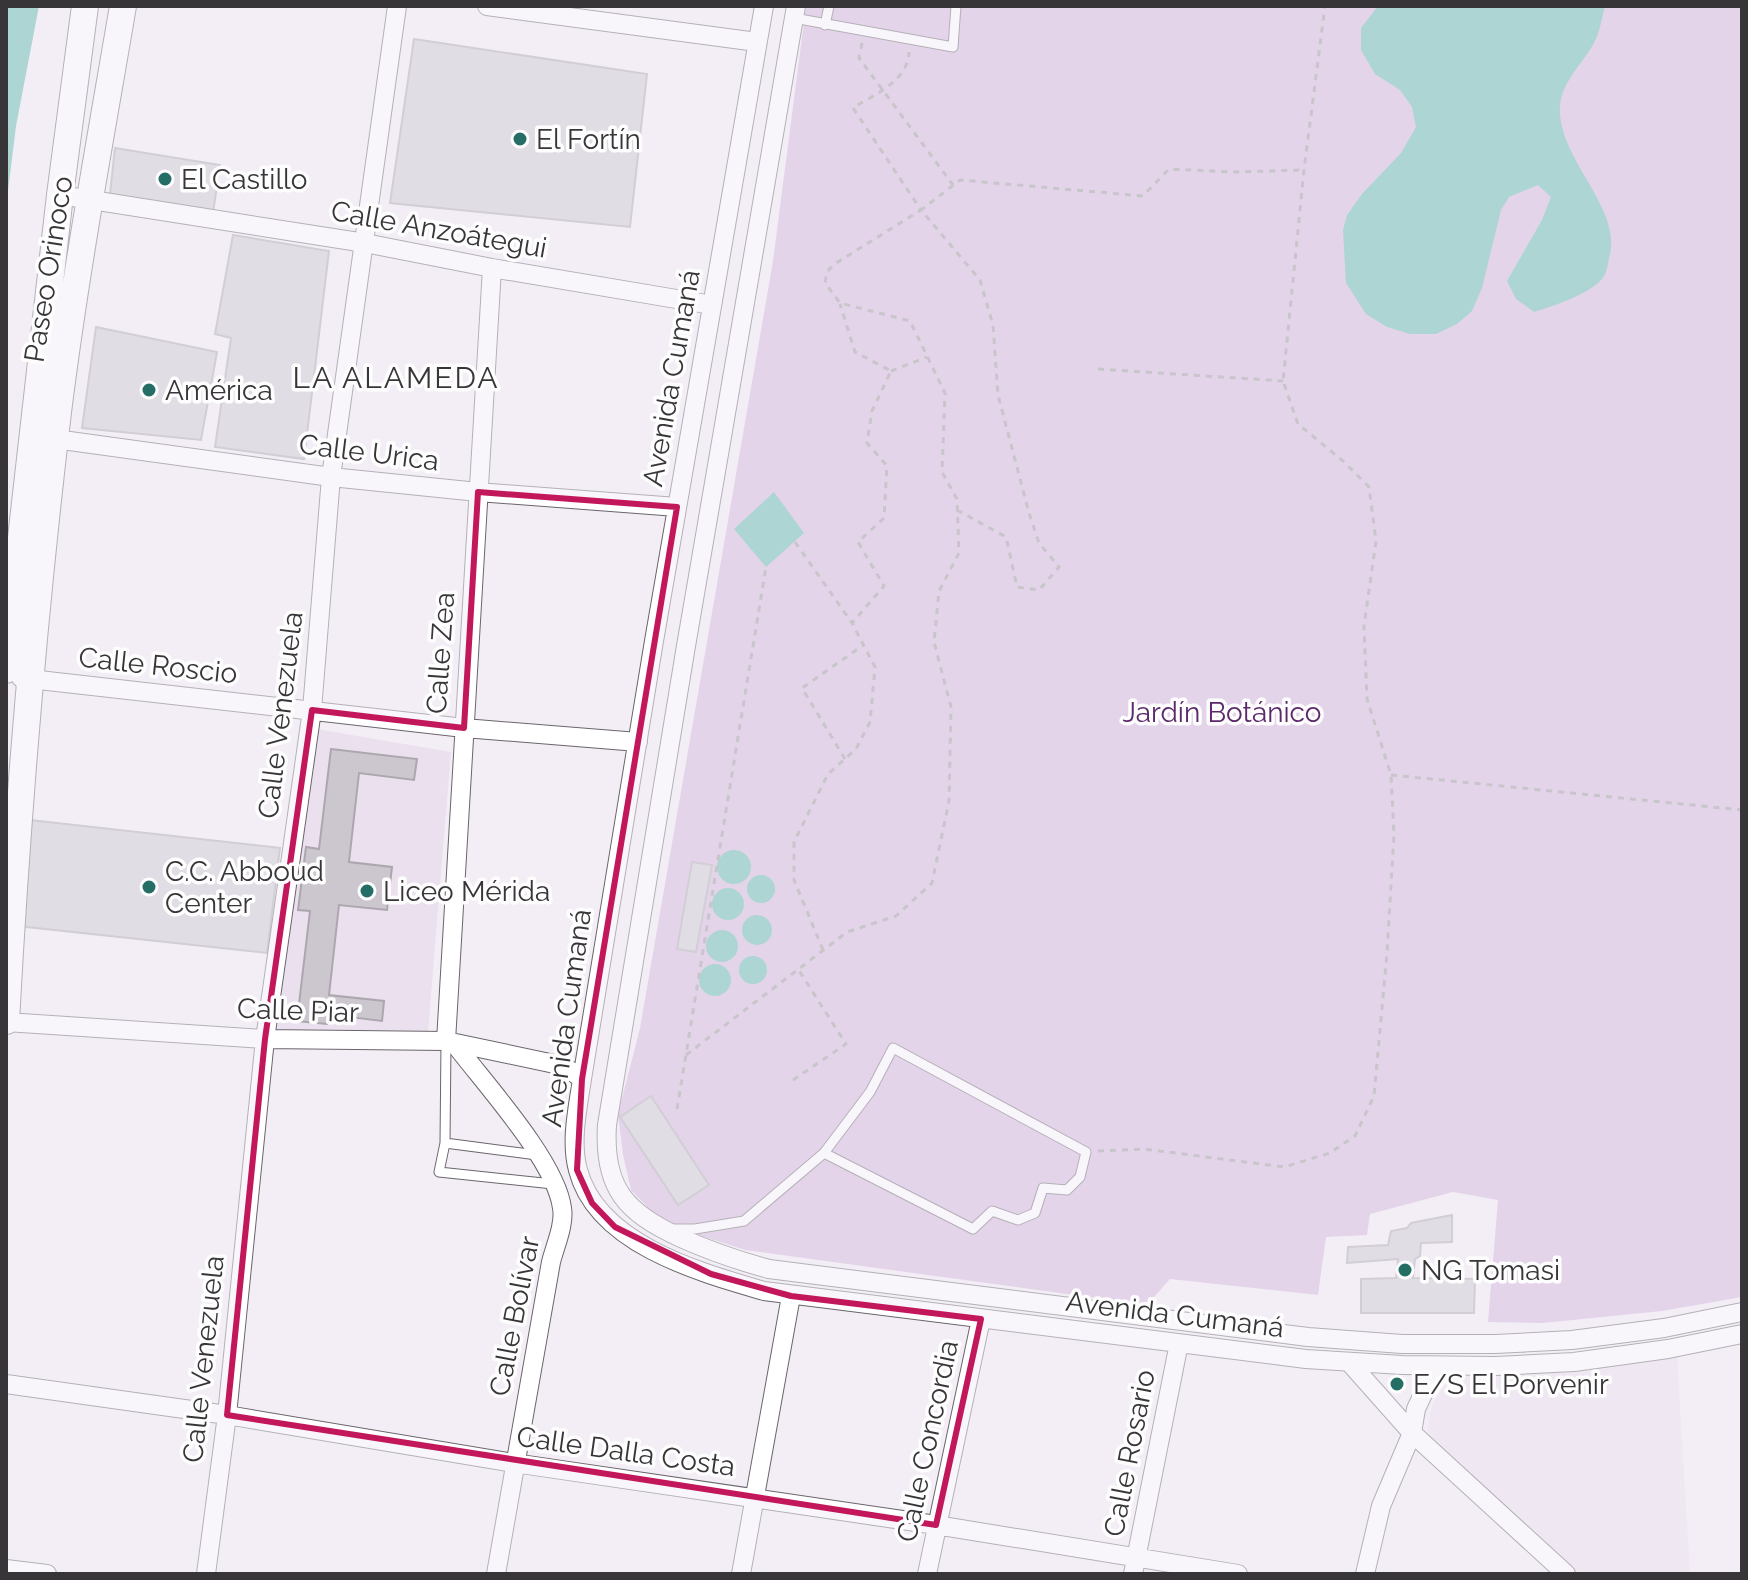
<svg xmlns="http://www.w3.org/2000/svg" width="1748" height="1580" viewBox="0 0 1748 1580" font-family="Raleway,sans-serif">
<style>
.built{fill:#eae0ee}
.green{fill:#d1b4db}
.water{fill:#5ab5a9}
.building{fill:#ccc7ce;stroke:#aca7ae;stroke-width:2}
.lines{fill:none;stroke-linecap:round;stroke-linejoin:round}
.lane-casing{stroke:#6a656c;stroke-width:11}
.street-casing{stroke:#6a656c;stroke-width:20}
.secondary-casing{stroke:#6a656c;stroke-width:28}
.path{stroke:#969297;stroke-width:3;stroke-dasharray:6 6;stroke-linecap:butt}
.lane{stroke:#fff;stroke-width:9}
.street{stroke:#fff;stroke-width:18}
.secondary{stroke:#fff;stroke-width:26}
.marked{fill:none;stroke:#c2185b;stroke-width:6;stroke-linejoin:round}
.poi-dot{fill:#256e66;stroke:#fefdfe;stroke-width:3}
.labels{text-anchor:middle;stroke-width:7;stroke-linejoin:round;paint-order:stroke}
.poi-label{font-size:28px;fill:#373538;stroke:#fefdfe;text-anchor:start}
.street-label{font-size:28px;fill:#373538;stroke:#fefdfe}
.park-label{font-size:28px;fill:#5b296b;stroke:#fefdfe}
.neighbourhood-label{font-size:30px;letter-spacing:2px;fill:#373538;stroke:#fefdfe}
</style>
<rect width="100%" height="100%" fill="#f3eef5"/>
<path class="built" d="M316,729L451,752L428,1031L277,1029Z
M1677,1356L1690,1574L1579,1573L1434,1456L1427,1436L1432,1404L1447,1382L1468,1371Z"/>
<path class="green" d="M806,6H1742V1297L1662,1311L1543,1323L1488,1322L1498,1200L1453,1192L1370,1214L1367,1235L1326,1237L1318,1295L1170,1279L1147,1305L745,1250L695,1234L654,1214L631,1190L623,1155L618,1114L640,1028L773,261Z"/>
<path class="water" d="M6,6H39L16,126L6,207Z
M1378,6H1605C1602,17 1600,31 1595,41C1584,63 1563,79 1560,105C1556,159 1624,207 1609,258C1608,264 1607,271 1604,276C1594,293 1553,306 1534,312L1516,299L1507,281L1542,220L1551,197L1538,185L1509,197L1501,210L1482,288L1472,311L1457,324L1436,334H1410L1387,327L1366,314L1346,283L1343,230L1347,215L1362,194L1401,153L1416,127L1412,107L1400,90L1375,74L1361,50V28Z
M774,492L804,533L766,567L734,529Z
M717 867a17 17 0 1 1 34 0a17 17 0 1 1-34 0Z
M747 889a14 14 0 1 1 28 0a14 14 0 1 1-28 0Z
M712 904a16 16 0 1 1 32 0a16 16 0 1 1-32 0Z
M742 930a15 15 0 1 1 30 0a15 15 0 1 1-30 0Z
M706 946a16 16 0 1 1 32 0a16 16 0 1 1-32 0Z
M739 970a14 14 0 1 1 28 0a14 14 0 1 1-28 0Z
M699 980a16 16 0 1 1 32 0a16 16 0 1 1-32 0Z"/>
<path class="building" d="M414,39L647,74L630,227L390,203Z
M115,148L220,165L213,213L110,194Z
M233,235L329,251L304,459L215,447L231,338L215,334Z
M96,327L217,352L201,440L82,428Z
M331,749L417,759L414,780L359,773L349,862L392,867L387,910L339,905L329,995L384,1001L382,1021L333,1015L327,1024L297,1021L310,911L298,910L306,847L319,849Z
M30,820L280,848L267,953L18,926Z
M692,862L712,865L696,952L677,949Z
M651,1096L709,1185L678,1205L620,1117Z
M1452,1215V1242L1421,1243L1420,1256L1415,1259L1413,1278L1475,1279L1474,1313H1361V1279L1396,1278L1398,1259L1347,1263L1348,1247L1388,1245L1391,1231L1407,1228L1411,1223Z"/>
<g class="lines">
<g class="lane-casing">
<path id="lane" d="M794,18L953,47L956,6
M825,25L829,6
M446,1042L445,1143L439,1172L553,1184
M445,1143L537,1155
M671,1229H695L744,1221L824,1153L870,1092L893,1048L1086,1152L1080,1177L1067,1190L1043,1188L1035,1213L1018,1220L992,1211L973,1229L824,1153"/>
</g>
<g class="street-casing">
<path id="street" d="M487,6L757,42
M764,6L654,641L582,1079C578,1107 570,1141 578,1170C597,1244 699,1272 764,1291L1306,1359L1402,1365L1496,1366L1574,1362L1668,1349L1742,1334
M796,6L686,646L607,1125C603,1188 626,1213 681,1238C710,1251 739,1261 769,1269L1308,1337L1402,1344H1495L1572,1340L1664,1328L1742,1312
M60,195L365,243L492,268L712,305
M55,439L331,477L478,492L677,507
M21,678L464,728L638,742
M6,1022L265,1039L446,1041L564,1066L582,1079
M446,1041L492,268
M454,1043C484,1083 556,1161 562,1208C565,1224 555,1246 551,1262L496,1574
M1349,1362L1412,1433L1566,1574
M6,1384L227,1415L514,1463L936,1525L1238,1574
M6,1569L47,1574
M206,1574L227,1415L265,1039L312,710L331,477L397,6
M741,1574L791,1296
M927,1574L981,1319
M1133,1574L1179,1343
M1365,1574L1381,1506L1412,1433L1416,1409L1436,1366"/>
</g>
<g class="secondary-casing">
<path id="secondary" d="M6,670L60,195L85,6
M6,1021C17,818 34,614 58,412C75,276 100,141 123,6"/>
</g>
<path class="path" d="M862,43L859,58L953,185
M1098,369L1283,381
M891,371L927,357
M957,510L1006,537L1017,587L1039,590L1059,567L1039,543L1029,513L998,395L993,325L980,280L921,210L960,180L1143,196L1169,169L1234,172L1302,170
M795,542L852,623
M845,759L802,688L862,646
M1391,775L1742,810
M823,950L794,880V842L828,774L856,749L870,722L875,667L852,623L884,586L858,542L884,518L887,466L867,443L872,411L891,371L855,352L840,304
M686,1055L847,932L896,916L932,883L949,801L951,707L934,642L939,591L959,553L957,499L942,472L945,393L910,321L840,303L825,283L827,272L833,265L921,210L853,108C875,94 908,81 909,52
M793,1080L846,1044L798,969
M677,1109L766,567
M1098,1151L1144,1149L1284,1167L1330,1153L1355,1136L1374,1096L1387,953L1394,834L1391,775L1367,699L1364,626L1376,541L1369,487L1343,461L1298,424L1283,381L1304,170L1325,6"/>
<use href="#lane" class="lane"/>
<use href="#street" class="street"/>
<use href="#secondary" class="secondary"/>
</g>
<path d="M0 0H1748V1580H0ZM478,492L677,507L582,1079L577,1170L592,1203L615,1227L711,1274L791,1296L981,1319L936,1525L227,1415L265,1039L312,710L464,728Z" fill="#f3eef5" fill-opacity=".55" fill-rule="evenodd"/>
<path class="marked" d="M478,492L677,507L582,1079L577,1170L592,1203L615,1227L711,1274L791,1296L981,1319L936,1525L227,1415L265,1039L312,710L464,728Z"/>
<g class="poi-dot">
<circle cx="520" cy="139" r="8"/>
<circle cx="165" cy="179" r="8"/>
<circle cx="149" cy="390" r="8"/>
<circle cx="149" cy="887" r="8"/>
<circle cx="367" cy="891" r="8"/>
<circle cx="1405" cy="1270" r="8"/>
<circle cx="1397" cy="1384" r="8"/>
</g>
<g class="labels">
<g class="poi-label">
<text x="536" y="149">El Fortín</text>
<text x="181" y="189">El Castillo</text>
<text x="165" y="400">América</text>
<text x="165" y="881">C.C. Abboud<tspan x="165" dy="32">Center</tspan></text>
<text x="383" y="901">Liceo Mérida</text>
<text x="1421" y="1280">NG Tomasi</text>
<text x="1413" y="1394">E/S El Porvenir</text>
</g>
<g class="street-label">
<text transform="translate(439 229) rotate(10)" y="10">Calle Anzoátegui</text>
<text transform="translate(48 269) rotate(-81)" y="10">Paseo Orinoco</text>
<text transform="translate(671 378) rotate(-80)" y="10">Avenida Cumaná</text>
<text transform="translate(369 452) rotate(7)" y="10">Calle Urica</text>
<text transform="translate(440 653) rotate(-86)" y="10">Calle Zea</text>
<text transform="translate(158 665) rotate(6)" y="10">Calle Roscio</text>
<text transform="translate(280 715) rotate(-83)" y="10">Calle Venezuela</text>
<text transform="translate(298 1010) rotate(2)" y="10">Calle Piar</text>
<text transform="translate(566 1018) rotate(-82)" y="10">Avenida Cumaná</text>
<text transform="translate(1175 1314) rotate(7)" y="10">Avenida Cumaná</text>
<text transform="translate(514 1316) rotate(-79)" y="10">Calle Bolívar</text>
<text transform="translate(203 1359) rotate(-84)" y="10">Calle Venezuela</text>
<text transform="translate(927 1441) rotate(-78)" y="10">Calle Concordia</text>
<text transform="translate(626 1451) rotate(8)" y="10">Calle Dalla Costa</text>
<text transform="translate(1129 1453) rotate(-79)" y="10">Calle Rosario</text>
</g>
<g class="park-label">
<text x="1222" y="722">Jardín Botánico</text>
</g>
<g class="neighbourhood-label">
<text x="396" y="388">LA ALAMEDA</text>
</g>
</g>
<rect width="1748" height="1580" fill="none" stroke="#373538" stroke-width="16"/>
</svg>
